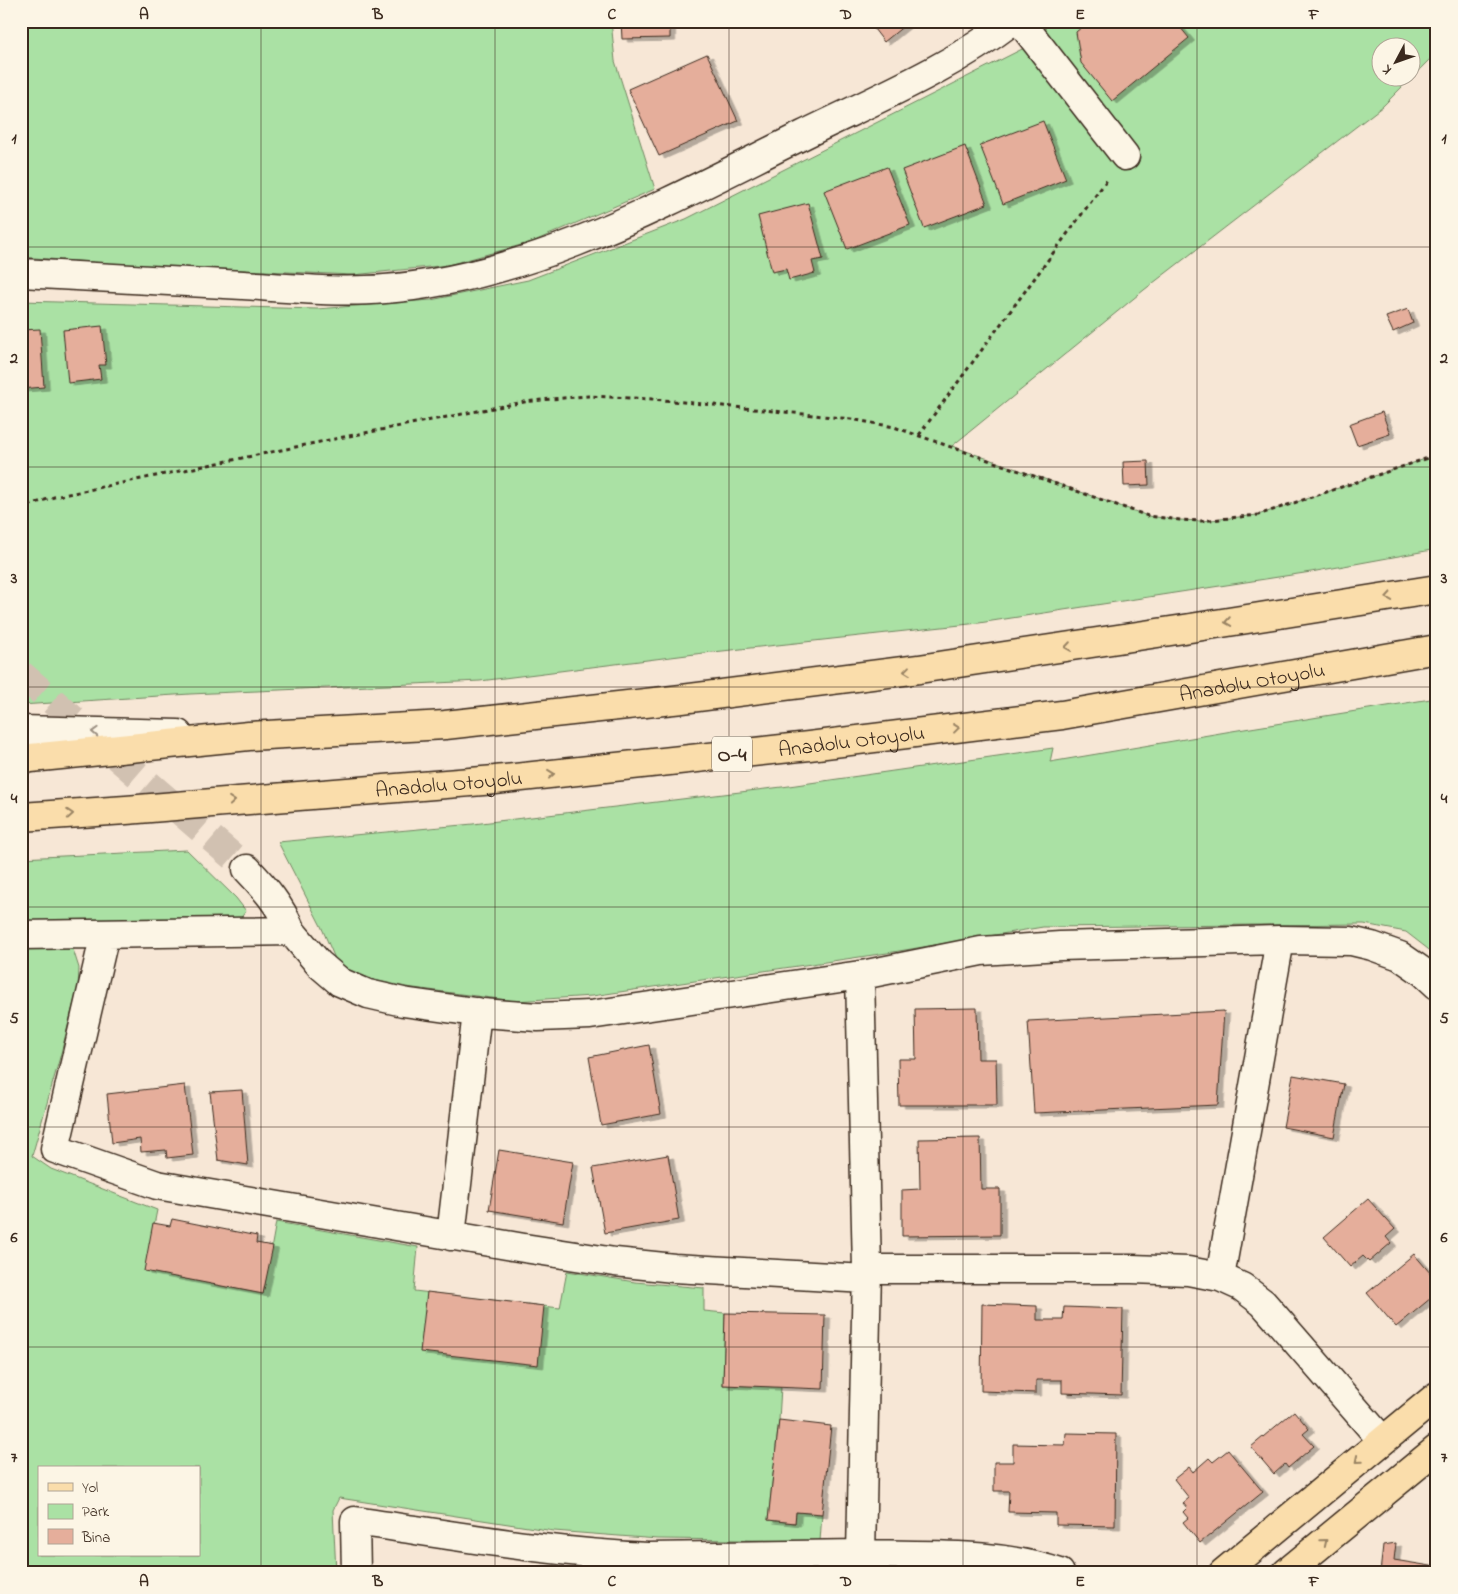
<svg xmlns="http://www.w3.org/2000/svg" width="1458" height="1594" viewBox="0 0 1458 1594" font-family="'Indie Flower',sans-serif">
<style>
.green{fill:#aae1a4;stroke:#728661;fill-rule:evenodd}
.building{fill:#e5ae9b;stroke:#3b2a1e;filter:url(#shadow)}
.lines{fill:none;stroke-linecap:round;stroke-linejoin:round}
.minor-tunnel{stroke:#d1c1b1;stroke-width:28;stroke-dasharray:28 14;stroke-linecap:butt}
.minor-casing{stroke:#3b2a1e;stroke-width:31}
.major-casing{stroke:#3b2a1e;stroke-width:31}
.highway-casing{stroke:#3b2a1e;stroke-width:31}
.path{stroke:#3b2a1e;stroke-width:3;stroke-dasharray:4 4;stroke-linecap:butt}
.minor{stroke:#fcf5e5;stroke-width:28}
.major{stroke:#faddab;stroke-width:28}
.highway{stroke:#faddab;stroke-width:28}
.oneway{stroke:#9a8464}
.oneway2{stroke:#9c9082}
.grid{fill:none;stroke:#3b2a1e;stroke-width:1;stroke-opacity:0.55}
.labels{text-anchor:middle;stroke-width:5;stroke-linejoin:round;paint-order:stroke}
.shield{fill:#fcf5e5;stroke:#75675a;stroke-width:1}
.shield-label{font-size:20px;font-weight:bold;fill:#3b2a1e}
.street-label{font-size:21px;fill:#3b2a1e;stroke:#fcf5e5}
.neatline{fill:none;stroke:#3b2a1e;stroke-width:2}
.grid-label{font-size:16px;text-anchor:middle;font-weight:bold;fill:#3b2a1e}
</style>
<defs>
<filter id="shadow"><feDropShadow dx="5.5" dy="3" stdDeviation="0" flood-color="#0004"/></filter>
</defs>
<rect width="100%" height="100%" fill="#f7e7d6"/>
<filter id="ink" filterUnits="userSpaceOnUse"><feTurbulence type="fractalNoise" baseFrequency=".02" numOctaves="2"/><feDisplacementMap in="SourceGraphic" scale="10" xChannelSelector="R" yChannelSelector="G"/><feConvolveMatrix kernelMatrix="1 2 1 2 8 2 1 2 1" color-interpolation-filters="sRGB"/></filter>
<g filter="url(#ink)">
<path class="green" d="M21,21H611L615,61L655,189L532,242L448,265L353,275L132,265L21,257Z
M1048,21H1437V52L1383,106L1144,290L952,446L1148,516L1180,520L1201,521L1258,515L1437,455V549L1311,572L979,623L695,654L480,681L190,694L21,705V301L317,309L431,300L528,280L686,219L1036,42ZM1380,48H1410V78H1380Z
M1437,698V956L1406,932L1364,924L1043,927L887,953L592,996L515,1001L406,987L357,976L336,961L321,926L278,842L473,824L782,787L1053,748L1050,762L1232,731Z
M187,850L236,898L246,911L240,919L21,922V858Z
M70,940L79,968L78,987L60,1057L32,1156L51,1169L157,1210L145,1271L263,1294L276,1222L418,1247L414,1291L560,1308L567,1271L635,1282L704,1288V1311L725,1313L723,1385L781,1387L779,1420L768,1520L795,1523L796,1512L822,1514L820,1541L658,1539L554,1531L339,1498L333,1510L336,1573H21V944ZM39,1468H199V1555H39Z"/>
<path class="building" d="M621,21H670V38L622,39Z
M868,21H910L884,42Z
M1089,21H1175L1189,38L1112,101L1081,63L1076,32Z
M707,54L738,121L659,156L628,89Z
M1043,121L1066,179L1003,204L980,145Z
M965,146L987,204L924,228L902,170Z
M887,167L910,225L847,249L824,191Z
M808,203L823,259L812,261L815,273L789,280L786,269L772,272L758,216Z
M1408,309L1413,323L1393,332L1386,317Z
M102,326L106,365H99L101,379L68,383L63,330Z
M40,329L44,387L21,389V330Z
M1382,412L1390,434L1357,445L1349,424Z
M1148,461L1149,485L1124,486L1123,462Z
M977,1008L978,1059H996L997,1105H899L898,1059H916L915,1009Z
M1224,1011L1218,1105L1034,1113L1028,1021Z
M649,1045L661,1114L601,1125L589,1057Z
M1293,1075L1344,1084L1334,1137L1283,1127Z
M185,1085L193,1155L167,1158L166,1150L141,1152L140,1139L112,1143L107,1094Z
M242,1090L248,1165L218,1160L210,1092Z
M980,1138L981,1189H1000V1235L902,1236V1190L920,1189L919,1139Z
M499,1150L573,1162L563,1222L489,1210Z
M668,1155L679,1220L605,1233L593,1168Z
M1368,1199L1395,1229L1386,1237L1391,1243L1369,1262L1363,1256L1350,1267L1324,1237Z
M172,1219L257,1236L256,1243L273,1246L263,1294L144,1271L153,1223L170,1226Z
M1414,1254L1437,1281V1293L1396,1327L1367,1293Z
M427,1292L544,1306L538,1365L420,1352Z
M982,1304L1037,1306V1320H1063L1064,1307L1123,1309L1121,1395L1062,1393V1380H1036V1393L981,1391Z
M725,1313L825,1315L823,1389L723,1385Z
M1294,1411L1309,1429L1303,1434L1314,1446L1288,1468L1285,1464L1274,1474L1251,1447Z
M779,1420L831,1426L822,1514L796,1512L795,1523L768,1520Z
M1066,1433L1116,1434L1115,1526L1056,1525V1513L1008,1512L1009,1491H994V1462H1013V1444L1065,1445Z
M1228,1450L1263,1492L1200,1543L1183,1522L1188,1518L1183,1512L1187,1508L1183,1503L1189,1498L1174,1479L1189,1467L1193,1472L1209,1458L1213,1462Z
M1396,1543L1394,1560L1437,1567V1573H1380L1383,1545Z"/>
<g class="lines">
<path class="minor-tunnel" d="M21,674L247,869"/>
<g class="minor-casing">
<path id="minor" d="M1020,21L1125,156
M21,273C95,277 169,281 243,285C290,288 338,293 385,289C535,277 671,200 803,135C874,100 949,69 1012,21
M21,730L178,734
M247,869C266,889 280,905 291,931
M105,934L55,1149L157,1185L524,1248L615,1262L674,1268L866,1279
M21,935L291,931L319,964L340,982L368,994L403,1002L482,1013L538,1017L590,1015L867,974L981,951L1060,946L1280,940L1351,941L1372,946L1400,956L1423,972L1437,985
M860,975L867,1269H1132L1188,1271L1220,1277L1242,1287L1263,1303L1382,1440
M451,1236L477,1012
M1220,1277L1280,940
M861,1554C926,1556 997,1551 1060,1573
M356,1573L355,1521C452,1535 550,1553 648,1557L861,1554L867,1269"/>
</g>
<g class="major-casing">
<path id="major" d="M1223,1573L1437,1396
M1286,1573L1437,1449"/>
</g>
<g class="highway-casing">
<g id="highway">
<path d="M21,759L249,736L445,725L682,699L919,669L1184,629L1437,589"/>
<path id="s1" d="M21,817L126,810L495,780L809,746L1062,715L1437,649"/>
</g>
</g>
<path class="path" d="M919,435L1107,180
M21,508L54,497L339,438L524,402L551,399L588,396L653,399L804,414L851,419L894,427L1148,516L1180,520L1201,521L1258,515L1437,455"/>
<use href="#minor" class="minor"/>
<use href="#major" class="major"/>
<use href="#highway" class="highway"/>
</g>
<defs><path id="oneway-chevron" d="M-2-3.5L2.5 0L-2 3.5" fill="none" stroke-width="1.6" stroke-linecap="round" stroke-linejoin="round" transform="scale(1.25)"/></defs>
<g class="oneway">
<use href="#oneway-chevron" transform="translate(1389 597) rotate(171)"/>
<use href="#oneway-chevron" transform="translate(1228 622) rotate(171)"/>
<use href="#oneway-chevron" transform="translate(1068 647) rotate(172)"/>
<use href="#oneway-chevron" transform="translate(907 671) rotate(173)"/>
<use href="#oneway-chevron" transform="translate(956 728) rotate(-7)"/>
<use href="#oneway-chevron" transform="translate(551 774) rotate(-6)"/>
<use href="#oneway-chevron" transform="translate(232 801) rotate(-5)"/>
<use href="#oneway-chevron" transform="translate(70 814) rotate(-4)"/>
<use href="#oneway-chevron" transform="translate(1358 1460) rotate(140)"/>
<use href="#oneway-chevron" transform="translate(1324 1542) rotate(-39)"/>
</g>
<use class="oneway2" href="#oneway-chevron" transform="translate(95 732) rotate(-178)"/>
</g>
<path class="grid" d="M261,21V1573M495,21V1573M729,21V1573M963,21V1573M1197,21V1573M21,247H1437M21,467H1437M21,687H1437M21,907H1437M21,1127H1437M21,1347H1437"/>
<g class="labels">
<rect class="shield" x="712" y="736.5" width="40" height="35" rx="4"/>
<g class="shield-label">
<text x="732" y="761">O-4</text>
</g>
<g class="street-label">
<text dy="7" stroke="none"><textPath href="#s1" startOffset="1239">Anadolu Otoyolu</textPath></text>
<text dy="7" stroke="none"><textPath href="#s1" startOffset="834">Anadolu Otoyolu</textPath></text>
<text dy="7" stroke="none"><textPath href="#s1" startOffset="429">Anadolu Otoyolu</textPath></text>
</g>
</g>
<rect width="1458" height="1594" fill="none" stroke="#fcf5e5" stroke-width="55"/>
<rect x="38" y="1466" width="162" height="90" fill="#fcf5e5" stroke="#afa495"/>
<rect x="48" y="1483" width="25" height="8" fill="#faddab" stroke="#afa495"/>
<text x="82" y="1492" font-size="15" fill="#3b2a1e">Yol</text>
<rect x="48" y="1504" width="25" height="15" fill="#aae1a4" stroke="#afa495"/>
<text x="82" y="1516" font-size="15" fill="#3b2a1e">Park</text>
<rect x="48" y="1529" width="25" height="15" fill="#e5ae9b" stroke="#afa495"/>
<text x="82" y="1542" font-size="15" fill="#3b2a1e">Bina</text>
<g transform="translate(1396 62) rotate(229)"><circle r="24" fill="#fcf5e5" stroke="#afa495"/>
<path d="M0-4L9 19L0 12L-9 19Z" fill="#3b2a1e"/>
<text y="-8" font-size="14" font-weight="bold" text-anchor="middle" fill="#3b2a1e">K</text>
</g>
<rect x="28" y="28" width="1402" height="1538" class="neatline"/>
<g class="grid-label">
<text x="144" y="19">A</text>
<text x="378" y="19">B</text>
<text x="612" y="19">C</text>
<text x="846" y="19">D</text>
<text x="1080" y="19">E</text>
<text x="1314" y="19">F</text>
<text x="14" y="143">1</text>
<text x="1444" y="143">1</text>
<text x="14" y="363">2</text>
<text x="1444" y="363">2</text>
<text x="14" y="583">3</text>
<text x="1444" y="583">3</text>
<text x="14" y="803">4</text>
<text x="1444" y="803">4</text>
<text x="14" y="1023">5</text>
<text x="1444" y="1023">5</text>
<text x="14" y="1242">6</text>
<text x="1444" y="1242">6</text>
<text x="14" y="1462">7</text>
<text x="1444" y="1462">7</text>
<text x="144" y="1586">A</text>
<text x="378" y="1586">B</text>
<text x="612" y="1586">C</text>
<text x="846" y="1586">D</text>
<text x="1080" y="1586">E</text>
<text x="1314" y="1586">F</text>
</g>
</svg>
